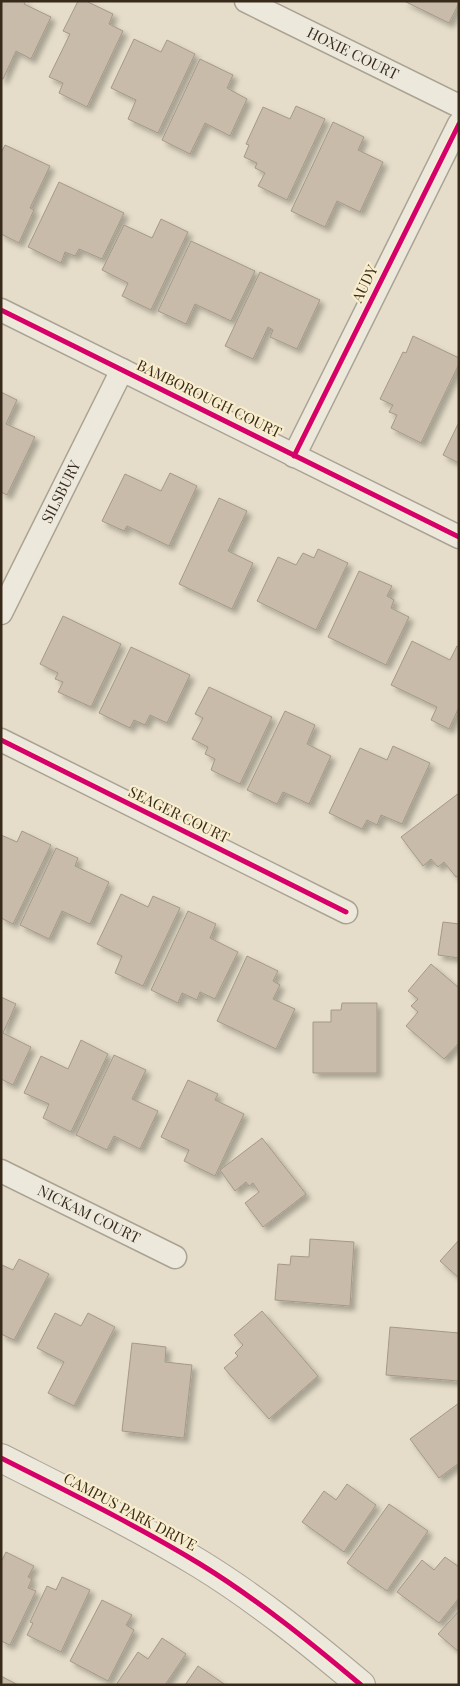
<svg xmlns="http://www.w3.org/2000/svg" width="460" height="1686" viewBox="0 0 460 1686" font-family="'Playfair Display',serif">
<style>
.building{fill:#c9bbaa;stroke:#a59888;filter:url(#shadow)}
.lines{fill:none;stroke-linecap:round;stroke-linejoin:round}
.minor-casing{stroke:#aaa293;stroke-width:25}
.tertiary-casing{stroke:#aaa293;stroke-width:30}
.minor{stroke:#ece8dc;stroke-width:22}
.tertiary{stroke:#ece8dc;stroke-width:28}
.cycleway-casing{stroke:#f8edcd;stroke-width:8}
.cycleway{stroke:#d6006c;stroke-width:5}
.labels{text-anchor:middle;stroke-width:4.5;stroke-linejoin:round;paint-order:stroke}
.street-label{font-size:15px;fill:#382a1b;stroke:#f8edcd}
</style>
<defs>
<filter id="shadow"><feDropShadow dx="4.5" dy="4.5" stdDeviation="2.5" flood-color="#0004"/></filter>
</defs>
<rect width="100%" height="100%" fill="#e5ddc9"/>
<path class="building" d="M1,1H26L24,4L51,17L31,59L16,51L3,79H1Z
M78,1H86L113,14L109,24L123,31L87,107L59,93L63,83L49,77L70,34L63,31Z
M404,1H459V3L449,23Z
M134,39L161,52L167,40L195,54L158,133L128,119L136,100L111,88Z
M200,59L233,75L227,88L247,99L230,136L205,123L190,154L162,140Z
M296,106L325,119L287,200L258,186L265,173L255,168L257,163L244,157L249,145L246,144L263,107L290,119Z
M333,122L364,137L358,150L383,162L360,212L337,201L325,227L291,211Z
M5,145L50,166L30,208L34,210L19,243L1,234V153Z
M59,182L124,213L102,259L79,249L75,256L65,252L61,263L28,247Z
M161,219L188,232L151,310L122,296L128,283L102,270L124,225L152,238Z
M191,241L255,271L231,321L195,304L186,324L158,311Z
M260,272L320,300L297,349L270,337L273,330L268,327L253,359L225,346Z
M413,336L459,358V364L421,443L391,428L397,415L389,412L393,405L380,399L403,352L406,353Z
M1,392L17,400L6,424L35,437L7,495L1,492Z
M459,422V463L443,455Z
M170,473L197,486L169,546L127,526L124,531L102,521L125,474L161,491Z
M219,498L247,511L228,551L253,563L232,609L179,584Z
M318,549L348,563L316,630L257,601L278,557L296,565L303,553L314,558Z
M359,571L392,586L387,596L394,600L391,608L409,617L386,665L328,637Z
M63,616L121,644L91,707L58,692L63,682L55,679L58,673L40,664Z
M412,641L450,660L457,646H459V707L449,729L431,720L437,707L391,685Z
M131,647L190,675L167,723L150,715L145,725L134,720L130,728L99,713Z
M209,687L272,717L240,784L211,770L215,759L205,754L208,747L192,739L203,718L195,714Z
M285,711L315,725L307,744L331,756L309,804L283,792L277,804L247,790Z
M393,746L430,763L402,824L381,815L377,825L367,820L362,829L329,813L360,748L387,760Z
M459,793V875L456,877L444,862L438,867L431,859L423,866L401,837Z
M22,831L51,845L13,924L1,918V835L17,842Z
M56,848L78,858L75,866L109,882L90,924L62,911L49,939L20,925Z
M121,894L148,907L153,896L180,908L143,986L115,973L122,956L97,944Z
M188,911L216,924L210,938L238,952L215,999L200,992L197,1000L182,993L178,1003L151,990Z
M443,922L459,924V958L438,955Z
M247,956L278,971L273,981L280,985L273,999L295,1009L276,1049L217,1021Z
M431,964L459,988V1043L444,1059L406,1026L418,1012L411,1006L418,999L408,991Z
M1,997L16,1004L3,1033L31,1047L13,1085L1,1079Z
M342,1003H377V1073H313V1022H331V1010H341Z
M81,1040L108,1054L71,1132L43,1118L49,1104L24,1093L41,1056L68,1069Z
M114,1055L146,1070L132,1099L158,1111L140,1149L114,1136L107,1150L76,1135Z
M188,1080L218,1094L215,1100L244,1114L215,1176L184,1161L189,1150L161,1137Z
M262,1138L306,1194L263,1227L245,1203L259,1192L253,1183L249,1186L246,1182L235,1191L220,1170Z
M310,1239L354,1242L350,1306L275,1300L278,1264L290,1265L291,1256L309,1257Z
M459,1240V1278L440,1261Z
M19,1259L49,1274L14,1340L1,1334V1266L2,1265L13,1270Z
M262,1311L318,1376L269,1419L224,1368L238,1356L235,1353L243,1345L234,1335Z
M55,1313L81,1326L88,1313L115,1327L74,1406L48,1393L64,1362L37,1348Z
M390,1327L459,1333V1381L386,1375Z
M132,1343L166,1347L165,1362L192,1365L184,1438L122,1431Z
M459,1403V1463L439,1478L410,1439Z
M347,1484L376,1505L344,1552L302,1522L324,1491L336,1500Z
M389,1504L428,1531L387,1591L347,1563Z
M6,1552L34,1566L28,1577L32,1579L28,1588L36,1591L10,1645L1,1641V1562Z
M445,1557L459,1567V1598L439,1623L397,1592L422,1560L434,1570Z
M62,1577L90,1590L61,1652L27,1635L33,1623L30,1622L47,1586L56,1590Z
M102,1600L132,1615L126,1625L134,1630L108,1681L70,1661Z
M459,1611V1652L438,1634Z
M162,1638L186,1654L165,1685H116L138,1652L148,1659Z
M198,1666L224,1684V1685H185Z
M1,1676L18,1685H1Z"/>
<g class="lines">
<g class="minor-casing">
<g id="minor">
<path id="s1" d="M246,1L459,106"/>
<path d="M1,310L459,537"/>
<path d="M294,456L459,124"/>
<path id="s2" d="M1,613L122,370"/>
<path d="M1,740L346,912"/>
<path id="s3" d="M1,1171L175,1257"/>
</g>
</g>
<g class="tertiary-casing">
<path id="tertiary" d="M1,1458C68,1492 136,1525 200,1564C257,1599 310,1642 361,1685"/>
</g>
<use href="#minor" class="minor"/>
<use href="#tertiary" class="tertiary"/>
<g class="cycleway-casing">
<path id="cycleway" d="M1,310L459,537
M294,456L459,124
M1,740L346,912
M1,1458C68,1492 136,1525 200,1564C257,1599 310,1642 361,1685"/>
</g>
<use href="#cycleway" class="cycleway"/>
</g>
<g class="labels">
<g class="street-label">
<text dy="5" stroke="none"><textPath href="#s1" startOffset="119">HOXIE COURT</textPath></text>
<text transform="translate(365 284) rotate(-64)" y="5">AUDY</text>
<text transform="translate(209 399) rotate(26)" y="5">BAMBOROUGH COURT</text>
<text dy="5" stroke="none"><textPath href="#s2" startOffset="135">SILSBURY</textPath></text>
<text transform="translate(179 815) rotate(26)" y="5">SEAGER COURT</text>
<text dy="5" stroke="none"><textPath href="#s3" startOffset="98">NICKAM COURT</textPath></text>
<text transform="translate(130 1512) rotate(28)" y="5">CAMPUS PARK DRIVE</text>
</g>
</g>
<rect width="460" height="1686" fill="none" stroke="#382a1b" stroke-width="5"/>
</svg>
